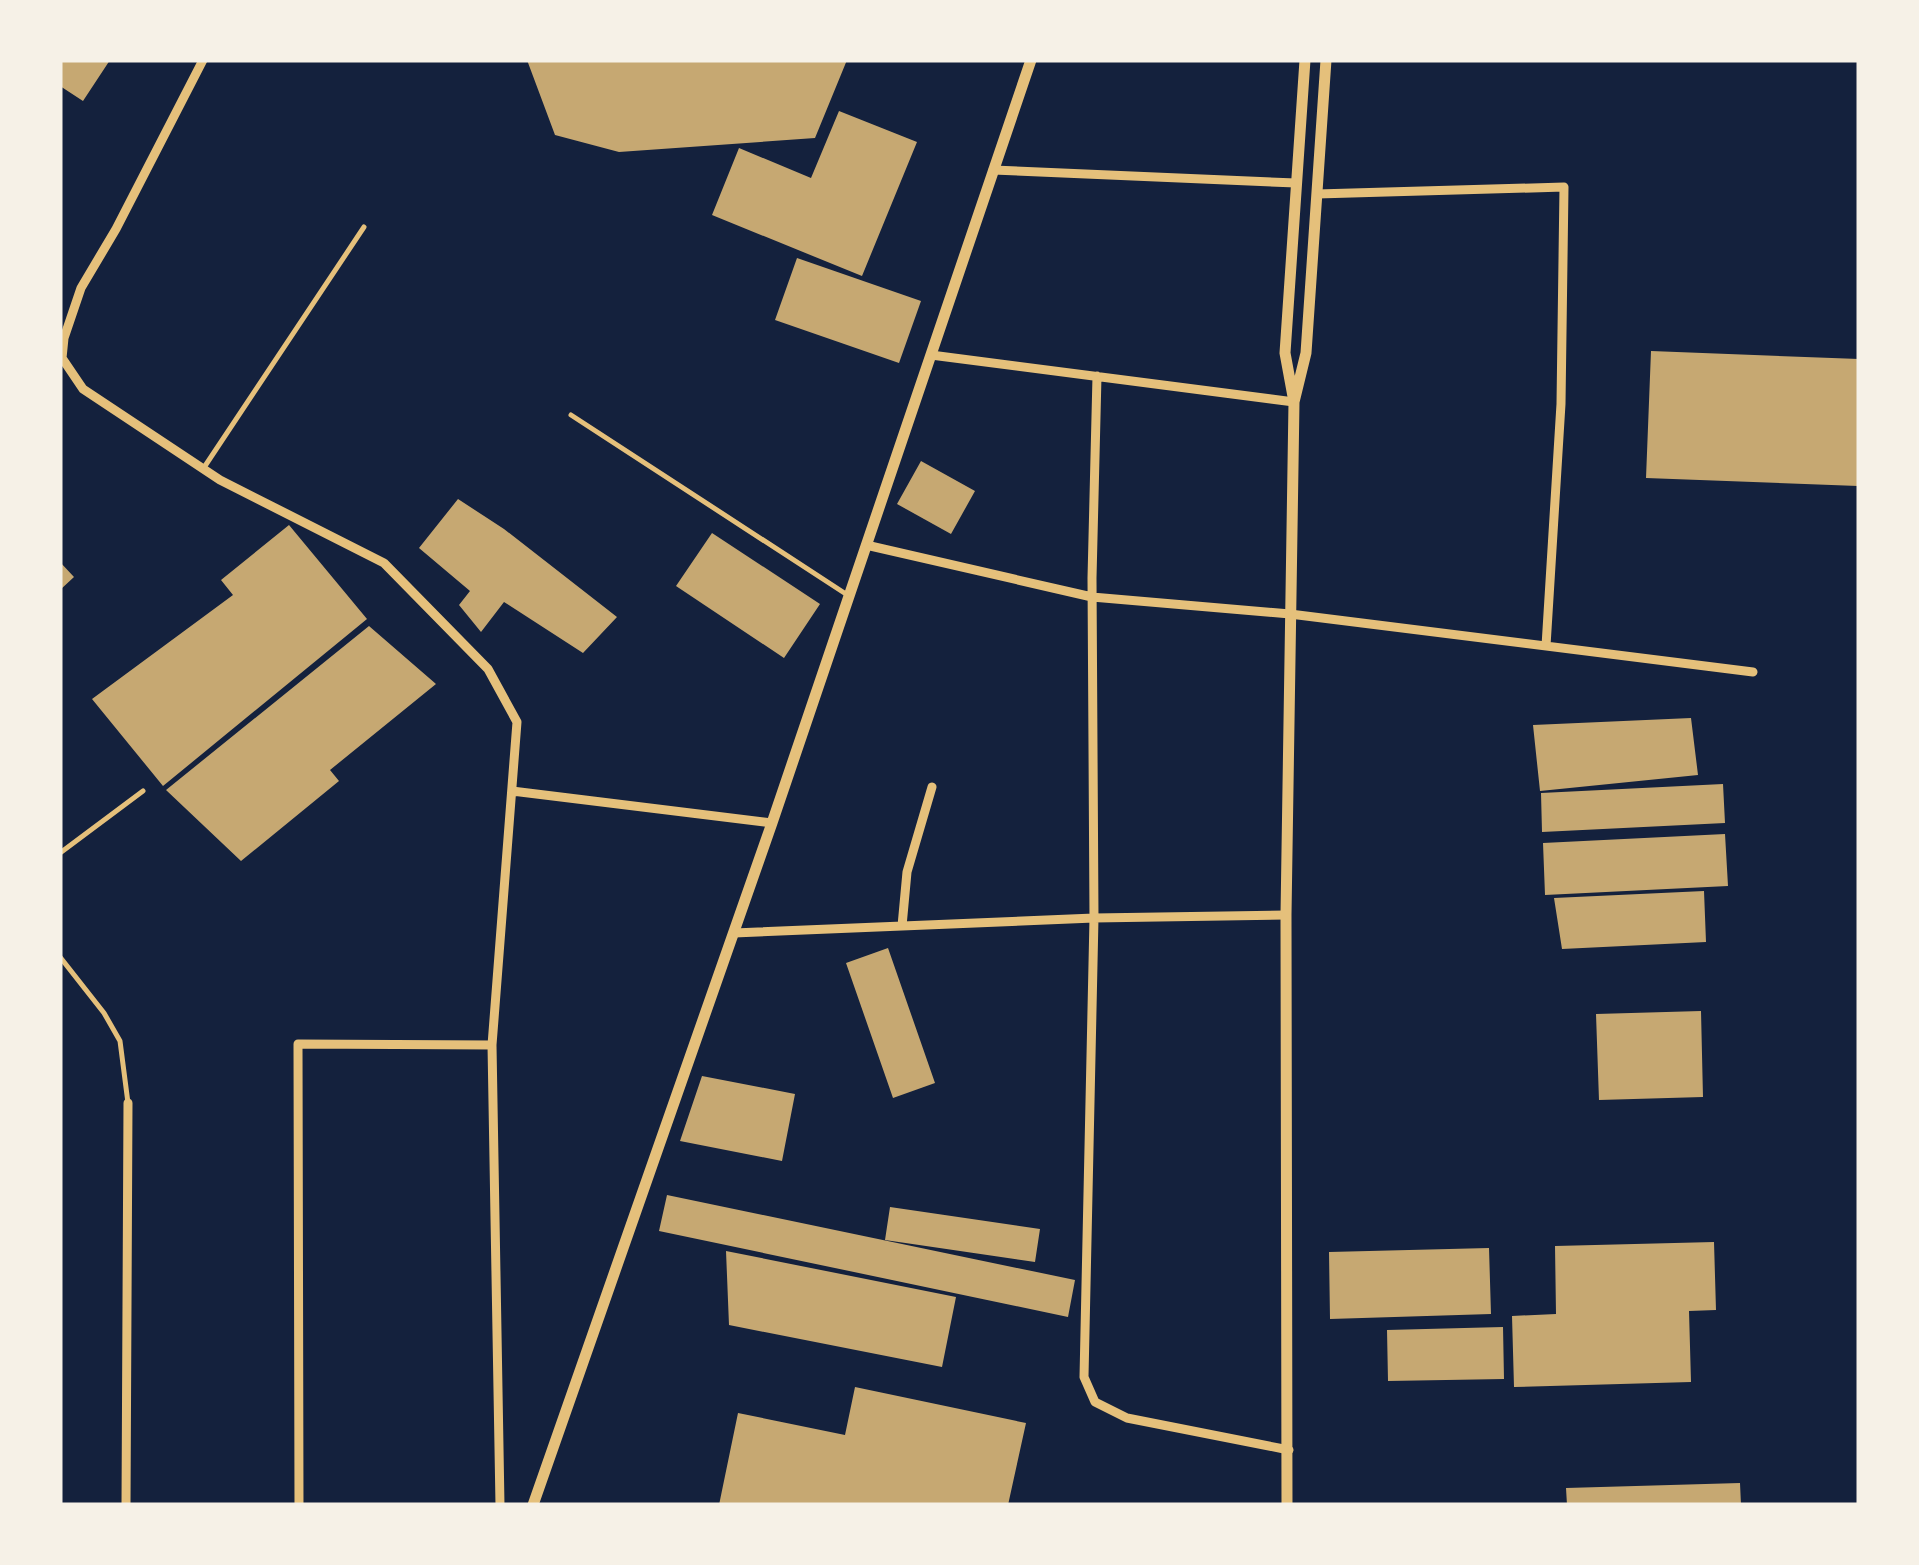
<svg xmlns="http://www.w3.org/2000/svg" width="1919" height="1565" viewBox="0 0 1919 1565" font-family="'Space Grotesk',sans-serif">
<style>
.building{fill:#c6a872}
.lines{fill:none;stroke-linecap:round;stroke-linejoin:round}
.service{stroke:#e5c07b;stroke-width:5}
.minor{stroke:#e5c07b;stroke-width:9}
.tertiary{stroke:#e5c07b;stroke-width:11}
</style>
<rect width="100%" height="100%" fill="#14213d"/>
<path class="building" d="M60,60H110L83,101L60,86Z
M527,60H847L815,138L619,152L555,135Z
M839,111L917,142L862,276L712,215L739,148L811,178Z
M797,258L921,301L899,363L775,320Z
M1651,351L1859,359L1858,486L1646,478Z
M921,461L975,491L951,534L897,504Z
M458,499L504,529L617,617L583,653L504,602L481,632L459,605L470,591L419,548Z
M289,525L367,619L163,786L92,699L233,595L221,580Z
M712,533L820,604L784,658L676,586Z
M60,562L74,577L60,590Z
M369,626L436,684L330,770L339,781L241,861L166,790Z
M1691,718L1698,775L1540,791L1533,725Z
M1723,784L1725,823L1542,832L1541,793Z
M1725,834L1728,886L1545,895L1543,843Z
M1704,891L1706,942L1562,949L1554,898Z
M888,948L935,1083L893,1098L846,963Z
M1701,1011L1703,1097L1599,1100L1596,1014Z
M702,1076L795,1094L782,1161L680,1141Z
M667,1195L1075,1280L1068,1317L659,1231Z
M890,1207L1040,1229L1035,1262L885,1240Z
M1714,1242L1716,1310L1689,1311L1691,1382L1514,1387L1512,1316L1556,1314L1555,1246Z
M1489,1248L1491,1314L1330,1319L1329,1252Z
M726,1251L956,1297L942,1367L729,1325Z
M1503,1327L1504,1379L1388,1381L1387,1330Z
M855,1387L1026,1423L1008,1505H719L738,1413L845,1435Z
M1740,1483L1741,1505H1567L1566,1488Z"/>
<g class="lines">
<path class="service" d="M571,415L849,596
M203,469L364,227
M60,853L143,791
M60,957L104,1013L120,1041L128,1103"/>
<path class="minor" d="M203,60L116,229L81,288L64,338L62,358L83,389L220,480L384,563L488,669L517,722L492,1045L500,1505
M993,170L1296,183
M1317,194L1564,187L1561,404L1546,646
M931,355L1294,402
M1097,376L1092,578L1094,918L1084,1377L1095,1402L1127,1418L1289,1450
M866,545L1092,597L1290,614L1753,672
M512,791L772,823
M902,926L907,872L932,787
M734,933L1094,918L1286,915
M126,1505L128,1103
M299,1505L298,1044L492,1045"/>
<path class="tertiary" d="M1305,60L1285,353L1294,402L1306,353L1326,60
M533,1505L772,823L1031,60
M1287,1505L1286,915L1294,402"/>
</g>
<rect width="1919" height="1565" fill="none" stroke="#f6f1e7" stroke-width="125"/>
</svg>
